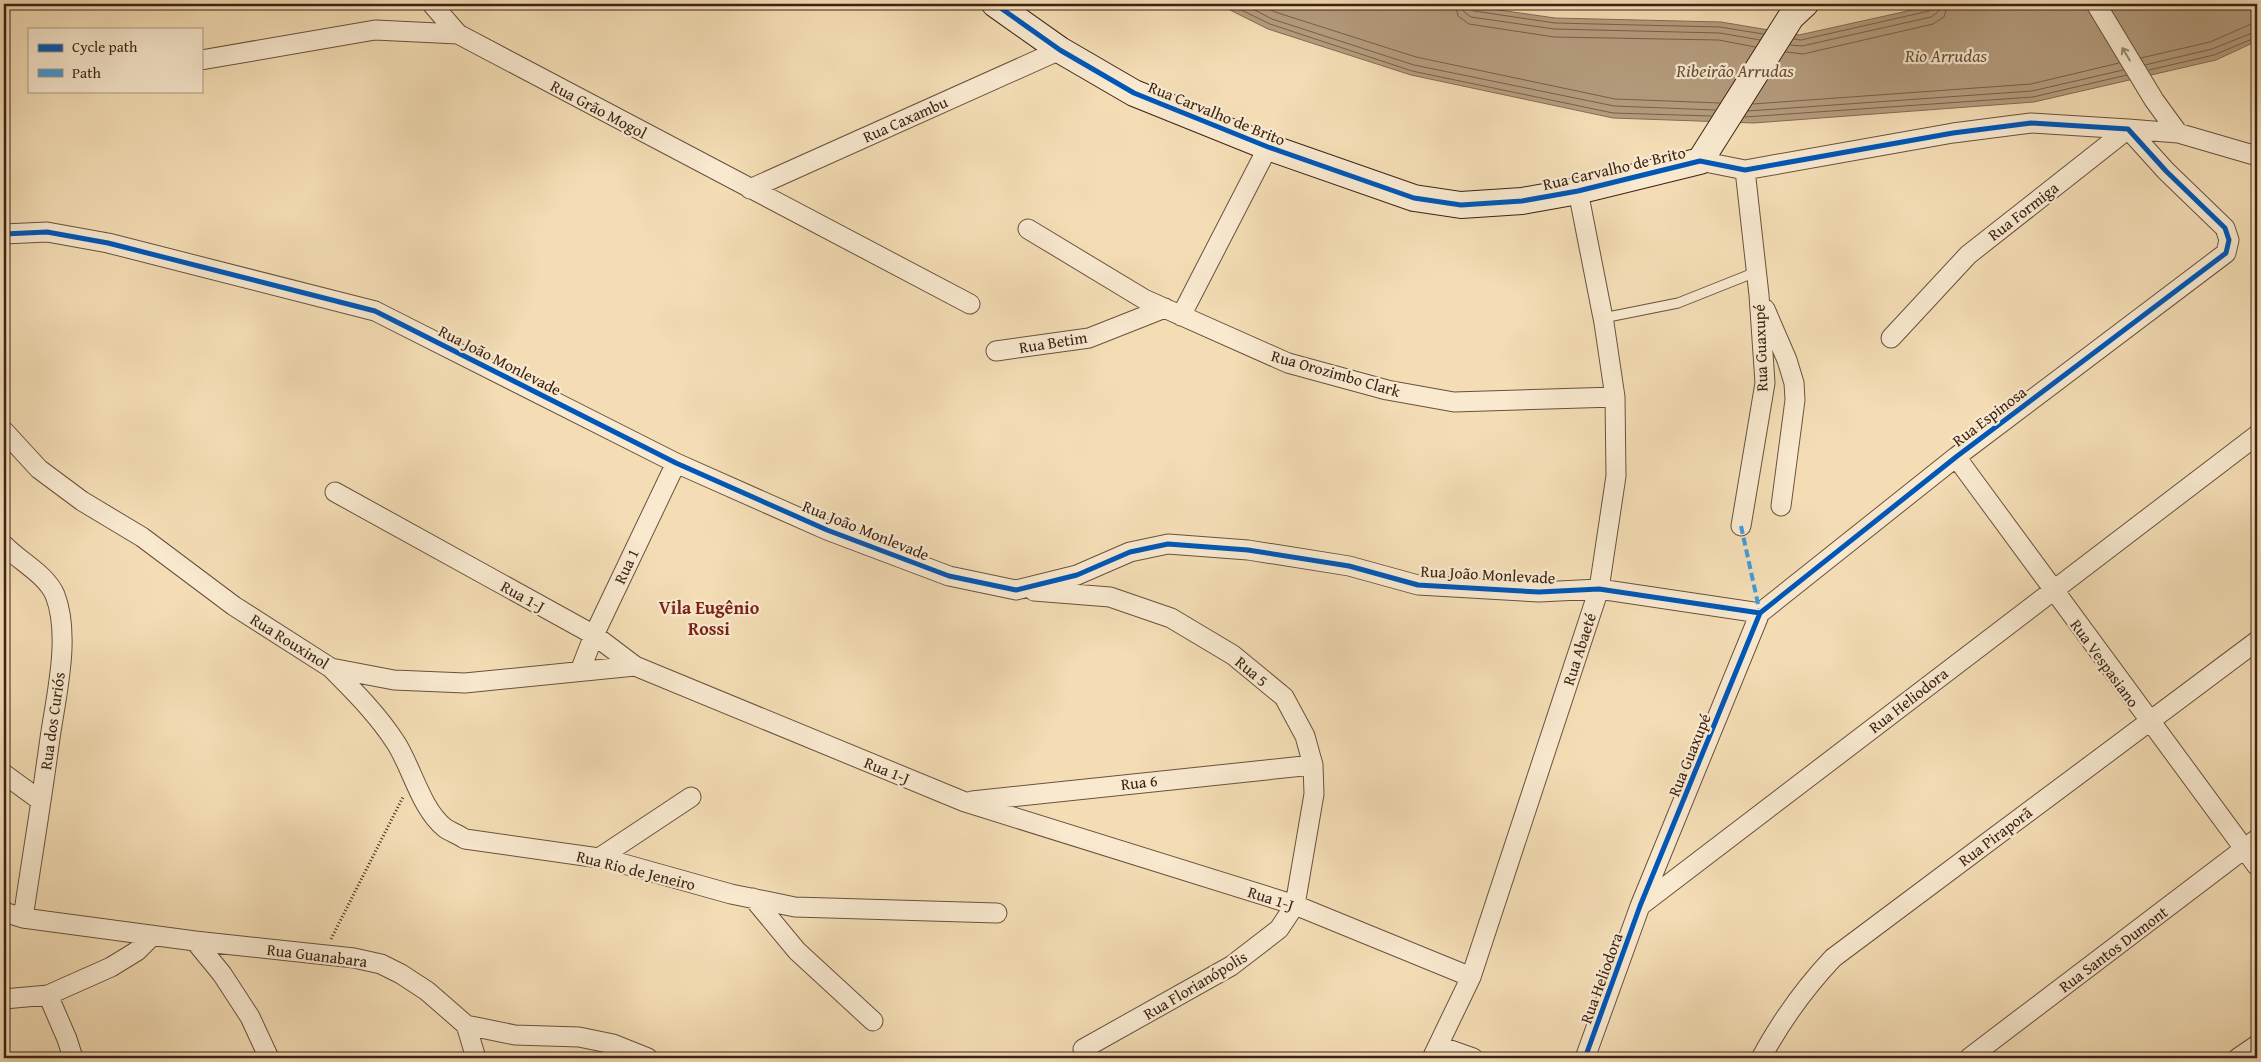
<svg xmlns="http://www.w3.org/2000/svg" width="2261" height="1062" viewBox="0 0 2261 1062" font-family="'Gentium Book Plus',serif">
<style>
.water{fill:#b59d7f;stroke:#856c55}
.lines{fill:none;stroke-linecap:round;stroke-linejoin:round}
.shore{stroke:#78604a;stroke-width:1}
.lane-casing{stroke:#6a513d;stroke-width:11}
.street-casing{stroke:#6a513d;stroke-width:21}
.secondary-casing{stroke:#3c2215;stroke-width:28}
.path{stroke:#3c2215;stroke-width:3;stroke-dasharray:1 2.5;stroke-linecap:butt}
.lane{stroke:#f8e9cf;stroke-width:9}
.street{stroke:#f8e9cf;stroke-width:19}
.secondary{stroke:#f8e9cf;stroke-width:26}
.quiet{stroke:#3f9cdf;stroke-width:4;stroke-dasharray:8 4;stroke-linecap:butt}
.cycleway-casing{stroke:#f8e9cf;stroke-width:8}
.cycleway{stroke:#0057b8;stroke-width:5}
.oneway{stroke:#9a8672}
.labels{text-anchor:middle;stroke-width:4.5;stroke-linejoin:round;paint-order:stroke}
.street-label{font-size:16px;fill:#3c2215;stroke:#f8e9cf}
.water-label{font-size:18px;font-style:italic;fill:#664d3a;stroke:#f8e9cf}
.neighbourhood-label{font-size:18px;font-weight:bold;fill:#7a1f14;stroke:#f8e9cf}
</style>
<rect width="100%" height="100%" fill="#f4ddb5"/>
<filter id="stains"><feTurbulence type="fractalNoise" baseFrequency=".004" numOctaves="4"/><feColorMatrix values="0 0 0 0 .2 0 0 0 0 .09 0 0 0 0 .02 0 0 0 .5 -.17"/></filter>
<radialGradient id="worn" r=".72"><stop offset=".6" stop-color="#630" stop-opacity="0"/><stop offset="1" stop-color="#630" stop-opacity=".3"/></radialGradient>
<path class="water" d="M1218,4H1457L1555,18L1721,22L1799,35L1939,4H2257V41L2216,60L2034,102L1754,123L1613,118L1411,75L1268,29Z"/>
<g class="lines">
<path class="shore" d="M1229,4L1270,24L1412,71L1613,113L1711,116
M1243,4L1272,19L1414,65L1614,106L1715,110
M1259,4L1275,12L1416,57L1615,99L1720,103
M1455,4L1458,16L1469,24L1554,37L1719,40L1755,47
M1462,4L1464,12L1471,17L1554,29L1720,33L1760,40
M1469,4L1470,9L1474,11L1555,23L1720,27L1763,34
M1794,39L1801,40L1929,11L1933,8L1934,4
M1790,45L1802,46L1931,17L1938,12L1940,4
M1786,52L1803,54L1933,24L1944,17L1948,4
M2141,58L2210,42L2249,25L2257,23
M2145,65L2212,49L2257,31
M2149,70L2214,55L2257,37
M1753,104L2031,84L2119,63
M1748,111L2032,91L2123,70
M1745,117L2033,97L2127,75"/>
<g class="lane-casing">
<path id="lane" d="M1603,318L1678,303L1756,272"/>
</g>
<g class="street-casing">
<path id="street" d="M432,4L458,34
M2096,4L2154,100L2178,133
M201,60L375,30L458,34L970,304
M750,189L1060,50
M1028,229L1144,299L1288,363L1387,390L1454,402L1615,397
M4,234L47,232L108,243L375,311L676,463L827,530L949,576L1016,590L1077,575L1130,552L1168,544L1248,550L1349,566L1418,585L1539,592L1599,589L1760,613
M1765,309L1787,360L1794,383L1795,400L1781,506
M1181,316L1268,147
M1891,338L1968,255L2128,129L2178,133L2257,156
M996,351L1089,338L1165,308
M4,431L39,469L82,501L142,537L234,606L331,668L394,680L465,683L635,666
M1956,457L2257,866
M335,492L594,635L635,666L965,802L1295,905L1471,977
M1741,526L1765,383L1759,295L1745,170
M4,545C19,561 46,574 55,595C71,636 56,696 50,738C42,798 32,858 23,918
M1034,591L1110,597L1171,618L1233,655L1284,697L1305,736L1313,765L1314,794L1295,905L1279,929L1231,966L1083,1049
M331,668C354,691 378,715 396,743C412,768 421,809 445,828C451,832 459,835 465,839L606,859L731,894L795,907L997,913
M580,671L594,635L676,463
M4,774L41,801
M972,801L1313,765
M599,858L691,797
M753,898L797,951L873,1021
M1640,906L2257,435
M4,912L23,918L195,941L354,958L381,964L401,974L427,991L466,1025L515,1035L579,1037L613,1044L648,1058
M195,941L222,974L250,1017L269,1058
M48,995L67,1039L73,1058
M4,999L48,995L111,967L137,951L152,936
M466,1025L476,1058
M1439,1046L1473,1058
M1432,1058L1471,977L1599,589L1616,476L1615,397L1604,323L1578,191
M1585,1058L1640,906L1760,613L1956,457L2226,253L2229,240L2225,228L2166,171L2128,129L2031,123L1953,133L1745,170L1700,161
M1761,1058C1781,1021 1804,989 1833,958L2257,641
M1969,1058L2257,839
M2238,1058L2257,1045"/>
</g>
<g class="secondary-casing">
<path id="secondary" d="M995,4L1060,50L1134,93L1268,147L1414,198L1461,205L1522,201L1578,191L1700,161L1791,17L1805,4"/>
</g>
<path class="path" d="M331,939L403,797"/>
<use href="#lane" class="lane"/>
<use href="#street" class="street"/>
<use href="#secondary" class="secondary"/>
<path class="quiet" d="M1741,526L1760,613"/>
<g class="cycleway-casing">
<path id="cycleway" d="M995,4L1060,50L1134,93L1268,147L1414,198L1461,205L1522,201L1578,191L1700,161L1745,170L1953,133L2031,123L2128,129L2166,171L2225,228L2229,240L2226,253L1956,457L1760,613L1640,906L1585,1058
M4,234L47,232L108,243L375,311L676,463L827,530L949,576L1016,590L1077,575L1130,552L1168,544L1248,550L1349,566L1418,585L1539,592L1599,589L1760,613"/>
</g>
<use href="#cycleway" class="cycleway"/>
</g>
<defs><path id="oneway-shaft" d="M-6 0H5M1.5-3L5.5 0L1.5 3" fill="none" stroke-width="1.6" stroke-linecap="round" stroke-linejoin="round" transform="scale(1.25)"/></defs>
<use class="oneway" href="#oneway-shaft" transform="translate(2126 54) rotate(-121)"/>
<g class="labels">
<g class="street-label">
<text transform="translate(599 109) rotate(28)" y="6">Rua Grão Mogol</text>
<text transform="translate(1217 113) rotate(22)" y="6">Rua Carvalho de Brito</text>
<text transform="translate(905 119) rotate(-24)" y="6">Rua Caxambu</text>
<text transform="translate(1614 168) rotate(-13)" y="6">Rua Carvalho de Brito</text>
<text transform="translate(2023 211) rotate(-38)" y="6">Rua Formiga</text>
<text transform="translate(1053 342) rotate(-9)" y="6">Rua Betim</text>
<text transform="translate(1760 348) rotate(-92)" y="6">Rua Guaxupé</text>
<text transform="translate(500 360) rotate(27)" y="6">Rua João Monlevade</text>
<text transform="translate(1336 373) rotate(16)" y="6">Rua Orozimbo Clark</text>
<text transform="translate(1989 416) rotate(-37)" y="6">Rua Espinosa</text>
<text transform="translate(866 530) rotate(22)" y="6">Rua João Monlevade</text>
<text transform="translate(626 566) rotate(-65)" y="6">Rua 1</text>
<text transform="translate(1488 574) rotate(3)" y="6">Rua João Monlevade</text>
<text transform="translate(523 596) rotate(29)" y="6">Rua 1-J</text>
<text transform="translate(290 641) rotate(32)" y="6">Rua Rouxinol</text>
<text transform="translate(1579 649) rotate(-72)" y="6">Rua Abaeté</text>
<text transform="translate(2105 663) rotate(54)" y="6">Rua Vespasiano</text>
<text transform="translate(1252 671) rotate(40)" y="6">Rua 5</text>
<text transform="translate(1908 700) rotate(-38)" y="6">Rua Heliodora</text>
<text transform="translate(52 721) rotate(-82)" y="6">Rua dos Curiós</text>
<text transform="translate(1689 755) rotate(-68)" y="6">Rua Guaxupé</text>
<text transform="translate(887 770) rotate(22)" y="6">Rua 1-J</text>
<text transform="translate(1139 782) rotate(-6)" y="6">Rua 6</text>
<text transform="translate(1995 836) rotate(-37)" y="6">Rua Piraporã</text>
<text transform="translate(636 870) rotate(14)" y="6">Rua Rio de Jeneiro</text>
<text transform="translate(1271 898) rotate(18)" y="6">Rua 1-J</text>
<text transform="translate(2113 949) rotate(-37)" y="6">Rua Santos Dumont</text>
<text transform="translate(317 955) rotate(7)" y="6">Rua Guanabara</text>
<text transform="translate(1601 978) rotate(-70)" y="6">Rua Heliodora</text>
<text transform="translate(1195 985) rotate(-31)" y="6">Rua Florianópolis</text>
</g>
<g class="water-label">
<text x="1946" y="62">Rio Arrudas</text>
<text x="1735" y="77">Ribeirão Arrudas</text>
</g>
<g class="neighbourhood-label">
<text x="709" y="614">Vila Eugênio<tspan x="709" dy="21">Rossi</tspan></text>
</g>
</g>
<rect width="2261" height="1062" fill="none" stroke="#f4ddb5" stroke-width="20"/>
<rect x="5" y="5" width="2251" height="1052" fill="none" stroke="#3c2215" stroke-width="2.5"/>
<rect x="10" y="10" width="2241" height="1042" fill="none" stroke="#3c2215"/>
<rect x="28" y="28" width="175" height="65" fill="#f8e9cf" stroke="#ad9985"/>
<rect x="38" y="44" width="25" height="8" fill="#0057b8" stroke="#ad9985"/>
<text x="72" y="52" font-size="15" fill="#3c2215">Cycle path</text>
<rect x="38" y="69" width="25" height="8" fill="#3f9cdf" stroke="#ad9985"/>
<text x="72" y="78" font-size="15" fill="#3c2215">Path</text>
<rect width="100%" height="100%" filter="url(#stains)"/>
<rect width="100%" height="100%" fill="url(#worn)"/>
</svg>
